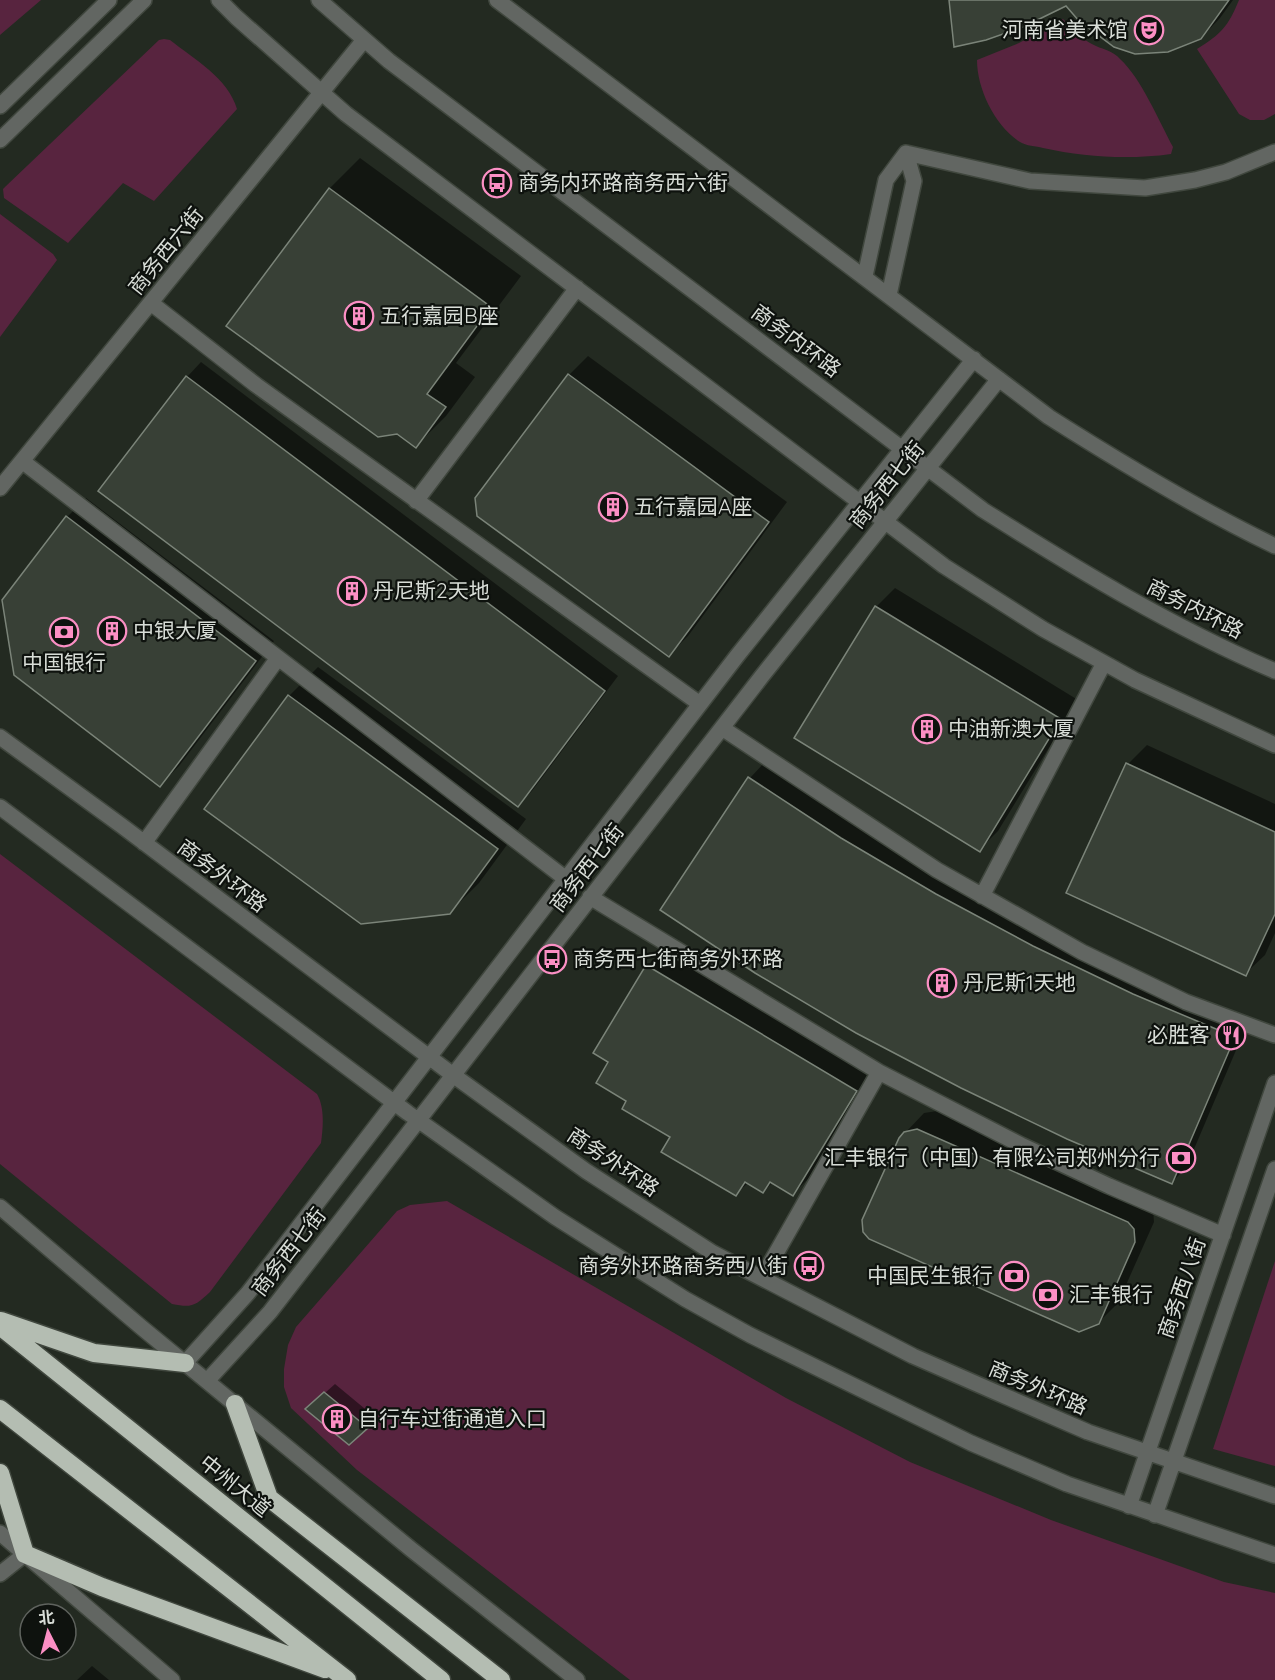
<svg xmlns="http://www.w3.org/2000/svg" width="1275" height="1680" viewBox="0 0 1275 1680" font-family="Quicksand,'Noto Sans SC',sans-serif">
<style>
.green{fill:#58243f}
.shadow{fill:#0007}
.building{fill:#384036;stroke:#7b8479;stroke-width:1.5}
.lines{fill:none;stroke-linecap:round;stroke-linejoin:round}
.minor-casing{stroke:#40473e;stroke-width:18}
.highway-casing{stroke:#40473e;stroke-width:21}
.minor{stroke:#626662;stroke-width:15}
.highway{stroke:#b4bdb2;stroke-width:18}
.labels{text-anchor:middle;stroke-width:4.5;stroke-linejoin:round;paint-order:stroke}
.poi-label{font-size:21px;fill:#d8ddd7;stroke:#0e120e;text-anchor:start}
.street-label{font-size:21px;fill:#d8ddd7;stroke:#0e120e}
</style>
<rect width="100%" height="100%" fill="#232a21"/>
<path class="green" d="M0,0H41L0,35Z
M1239,0H1275V114L1264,120H1250L1239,114L1197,49C1221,34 1228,27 1239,0Z
M1063,19C1073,30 1082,40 1096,46C1105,50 1113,51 1120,59C1141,78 1159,121 1173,147L1171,154C1128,160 1085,157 1043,148C1036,146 1026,146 1020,142C995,126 977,89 977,60L1019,43Z
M164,39L170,40C194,59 228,78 237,109L154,201L123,183L68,243L4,198L3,189L6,186L159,40Z
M0,214L53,254L57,260L0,337Z
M0,854L317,1094C325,1108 323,1128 321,1143L210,1292C195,1306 192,1308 172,1304L0,1164Z
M447,1201L786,1398L910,1462L1051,1520L1224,1582L1275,1593V1680H630L357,1470L291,1408L284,1387V1369L288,1345L296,1327L397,1211L410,1205Z
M1275,1261V1466L1213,1449Z"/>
<path class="shadow" d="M950,0H1233L1220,18L1201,38L1066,4Z
M360,158L521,276L456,363L475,377L446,416L416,446L229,325L330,188Z
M588,356L787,502L688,636L669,655L477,498L569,375Z
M201,362L618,676L532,791L517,805L187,377Z
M86,498L274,641L179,766L160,785L67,517Z
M895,588L1078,700L998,831L979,850L876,607Z
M318,667L526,819L479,883L449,913L289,696Z
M1147,745L1275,804V933L1265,955L1245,974L1128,764Z
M764,763L1048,932L1248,1022L1186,1168L1172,1182L662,909L750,778Z
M666,947L875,1072L812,1175L793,1194L773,1182L763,1192L748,1183L736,1194L629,1101L610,1062L647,966Z
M937,1111L1147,1203L1153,1209L1154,1222L1118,1303L1098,1323L905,1133L924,1113Z
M335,1384L376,1418L348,1443L317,1400Z
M92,1666L109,1680H77Z"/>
<path class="building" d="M949,0H1229L1201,39L1168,52L1135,54L1114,47L1079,21L1066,6L1023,27L986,40L954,47Z
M329,188L491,307L427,394L446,407L416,448L397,434L378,437L226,326Z
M568,374L769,522L669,657L477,516L475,498Z
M186,376L605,691L518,807L98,491Z
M66,516L256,661L160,787L14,675L2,600Z
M875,606L1061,719L980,852L794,738Z
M288,695L498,849L450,914L361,924L204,809Z
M1126,763L1275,832V914L1246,976L1066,893Z
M748,777L841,838L936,894L1033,946L1133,994L1235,1037L1172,1184L1067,1139L961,1088L856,1033L755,973L660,910Z
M646,965L857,1091L793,1196L770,1182L763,1193L745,1182L736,1196L661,1152L670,1137L622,1109L626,1101L596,1083L608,1062L593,1053Z
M917,1129L1128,1222L1134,1229L1135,1242L1099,1324L1079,1332L869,1239L863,1232L862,1220L899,1138L904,1132Z
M324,1392L368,1428L349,1445L305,1409Z"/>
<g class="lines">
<g class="minor-casing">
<path id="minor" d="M219,0L236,17L346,114L944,566L1043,629L1135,680L1275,745
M319,0L389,61L983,510C1078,570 1172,627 1275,671
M497,0L1049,417C1123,464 1196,508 1275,546
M0,106L109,0
M0,140L144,0
M906,153L1030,181L1145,188L1195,180L1226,172L1275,152
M865,276L886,180L906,153
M889,295L914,181L906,153
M151,303L256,385L700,704
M22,461L566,879
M0,488L364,40
M416,501L577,288
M722,728L937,870L1082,952L1186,1002L1275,1035
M0,737L122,826L453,1075L586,1171L713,1253L913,1356L993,1391L1088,1432L1275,1496
M0,807L408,1113L555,1217L685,1299L750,1335L971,1443L1067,1484L1275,1555
M144,843L278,658
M982,896L1104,663
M590,897L879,1072L1021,1145L1109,1186L1223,1235
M0,1207L141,1327L412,1550L577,1680
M762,1278L879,1072
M185,1363L248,1293L737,656L974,359
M207,1381L270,1312L762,676L999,379
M1129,1506L1275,1083
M1155,1515L1275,1169
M0,1533L172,1680
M0,1574L25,1554"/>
</g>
<g class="highway-casing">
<path id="highway" d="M1,1321L94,1353L185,1363
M0,1326L441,1680
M235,1404L269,1498L501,1680
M0,1409L347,1680
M0,1473L25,1554L102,1587L325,1669"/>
</g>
<use href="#minor" class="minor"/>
<use href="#highway" class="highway"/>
</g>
<defs>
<g id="theatre-ring" transform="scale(1.5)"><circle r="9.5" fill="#0e120e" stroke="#fb8fc4" stroke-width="1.5"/><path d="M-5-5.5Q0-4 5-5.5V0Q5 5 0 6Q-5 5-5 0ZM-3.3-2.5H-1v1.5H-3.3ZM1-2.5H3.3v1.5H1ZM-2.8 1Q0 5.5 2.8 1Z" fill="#fb8fc4"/></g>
<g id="bus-ring" transform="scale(1.5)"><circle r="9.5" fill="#0e120e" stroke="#fb8fc4" stroke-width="1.5"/><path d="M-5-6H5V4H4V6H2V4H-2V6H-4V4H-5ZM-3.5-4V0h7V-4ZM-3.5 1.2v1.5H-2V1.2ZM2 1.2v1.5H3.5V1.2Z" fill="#fb8fc4"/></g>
<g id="building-ring" transform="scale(1.5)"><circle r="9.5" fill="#0e120e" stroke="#fb8fc4" stroke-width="1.5"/><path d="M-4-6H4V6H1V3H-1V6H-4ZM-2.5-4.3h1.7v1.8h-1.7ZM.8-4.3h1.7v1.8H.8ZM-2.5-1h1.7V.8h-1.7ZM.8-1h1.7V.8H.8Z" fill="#fb8fc4"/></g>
<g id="bank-ring" transform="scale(1.5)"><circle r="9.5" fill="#0e120e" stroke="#fb8fc4" stroke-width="1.5"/><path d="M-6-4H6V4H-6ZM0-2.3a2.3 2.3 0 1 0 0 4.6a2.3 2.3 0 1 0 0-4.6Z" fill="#fb8fc4"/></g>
<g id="restaurant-ring" transform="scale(1.5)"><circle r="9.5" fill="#0e120e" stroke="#fb8fc4" stroke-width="1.5"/><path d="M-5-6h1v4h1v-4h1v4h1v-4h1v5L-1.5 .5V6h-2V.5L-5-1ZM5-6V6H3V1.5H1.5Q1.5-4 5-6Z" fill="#fb8fc4"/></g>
</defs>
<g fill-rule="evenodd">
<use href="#theatre-ring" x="1149" y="30"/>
<use href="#bus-ring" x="497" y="183"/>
<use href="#building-ring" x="359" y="316"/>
<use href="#building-ring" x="613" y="507"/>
<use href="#building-ring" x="352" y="591"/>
<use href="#building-ring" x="112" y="631"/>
<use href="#bank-ring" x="64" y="632"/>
<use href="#building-ring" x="927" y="729"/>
<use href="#bus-ring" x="552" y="959"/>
<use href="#building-ring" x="942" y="983"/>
<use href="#restaurant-ring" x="1231" y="1035"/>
<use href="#bank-ring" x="1181" y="1158"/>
<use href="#bus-ring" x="809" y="1266"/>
<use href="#bank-ring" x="1014" y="1276"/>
<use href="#bank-ring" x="1048" y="1295"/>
<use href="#building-ring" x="337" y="1419"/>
</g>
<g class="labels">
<g class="poi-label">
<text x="1128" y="37" text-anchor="end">河南省美术馆</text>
<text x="518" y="190">商务内环路商务西六街</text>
<text x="380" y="323">五行嘉园B座</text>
<text x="634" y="514">五行嘉园A座</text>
<text x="373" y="598">丹尼斯2天地</text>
<text x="133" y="638">中银大厦</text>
<text x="64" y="670" text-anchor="middle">中国银行</text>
<text x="948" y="736">中油新澳大厦</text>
<text x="573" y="966">商务西七街商务外环路</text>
<text x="963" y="990">丹尼斯1天地</text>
<text x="1210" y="1042" text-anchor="end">必胜客</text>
<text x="1160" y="1165" text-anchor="end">汇丰银行（中国）有限公司郑州分行</text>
<text x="788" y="1273" text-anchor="end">商务外环路商务西八街</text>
<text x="993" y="1283" text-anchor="end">中国民生银行</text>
<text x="1069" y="1302">汇丰银行</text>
<text x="358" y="1426">自行车过街通道入口</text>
</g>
<g class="street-label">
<text transform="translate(166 251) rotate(-51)" y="7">商务西六街</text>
<text transform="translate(796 341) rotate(37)" y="7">商务内环路</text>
<text transform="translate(887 485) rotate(-51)" y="7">商务西七街</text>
<text transform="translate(1195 609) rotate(27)" y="7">商务内环路</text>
<text transform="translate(587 868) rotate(-52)" y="7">商务西七街</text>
<text transform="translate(222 876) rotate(37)" y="7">商务外环路</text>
<text transform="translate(613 1162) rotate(34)" y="7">商务外环路</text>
<text transform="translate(289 1252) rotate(-52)" y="7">商务西七街</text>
<text transform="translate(1182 1288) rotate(-71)" y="7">商务西八街</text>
<text transform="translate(1038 1388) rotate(23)" y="7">商务外环路</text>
<text transform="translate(235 1486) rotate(39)" y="7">中州大道</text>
</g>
</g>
<g transform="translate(48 1632) rotate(354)"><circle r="28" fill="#0e120e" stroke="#5f635e" stroke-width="1.5"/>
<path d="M0-4.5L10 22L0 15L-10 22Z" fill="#fb8fc4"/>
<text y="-9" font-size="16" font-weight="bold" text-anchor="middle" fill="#d8ddd7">北</text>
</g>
</svg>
